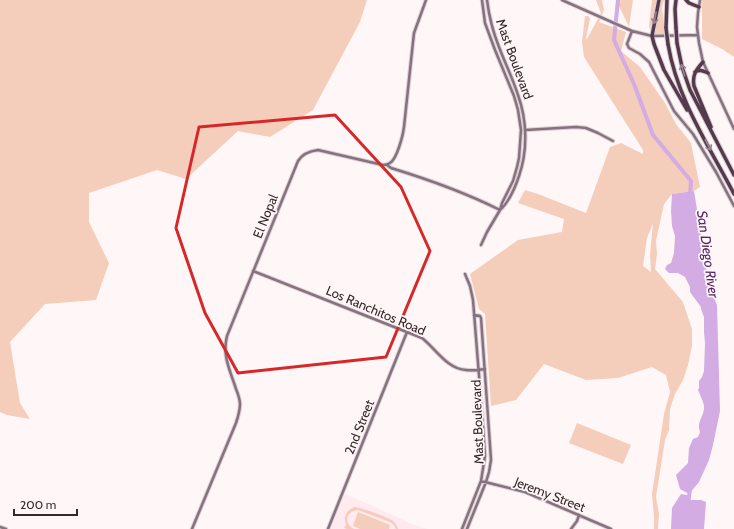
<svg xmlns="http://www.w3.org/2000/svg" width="734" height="529" viewBox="0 0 734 529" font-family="Cabin,sans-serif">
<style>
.built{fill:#feeaef}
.green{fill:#f5cdbb;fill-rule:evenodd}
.water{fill:#d2ace3}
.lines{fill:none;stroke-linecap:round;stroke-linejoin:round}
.river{stroke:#d2ace3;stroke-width:4}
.secondary-casing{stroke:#dbd1d3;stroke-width:4.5}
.highway-casing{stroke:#dbd1d3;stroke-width:5.5}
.secondary{stroke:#86727f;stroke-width:2.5}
.highway{stroke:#543a4c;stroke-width:3.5}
.highway-bridge-casing{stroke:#dbd1d3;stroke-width:5.5;stroke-linecap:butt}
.highway-bridge{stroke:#543a4c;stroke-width:3.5}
.oneway{stroke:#988591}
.marked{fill:none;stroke:#d62828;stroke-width:3;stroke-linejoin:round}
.labels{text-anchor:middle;stroke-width:3.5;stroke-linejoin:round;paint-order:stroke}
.street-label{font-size:13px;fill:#36272b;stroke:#fff6f8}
.water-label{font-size:14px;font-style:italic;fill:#512364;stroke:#fff6f8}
</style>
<rect width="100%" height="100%" fill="#fff6f8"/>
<path class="built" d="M345,494L402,519L409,523L427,529H331Z"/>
<path class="green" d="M0,0H367L360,22L313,110L270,137L238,131L186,179L157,170L89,193V222L109,263L96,300L45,304L10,342L20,403L30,419L7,415L0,412Z
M596,0H602L604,10L599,22L626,32L621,51L640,67L665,103L676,124L691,143L700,187L694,191L672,194L664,204L656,241L657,254L655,269L683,302L692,329V346L688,365L683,380L675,394L670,409L669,430L665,440L656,497L659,514L658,529H654V516L652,494L664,414L670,392L666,375L652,367L618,378L586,380L544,364L516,400L491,406L485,314L479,309L470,274L518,240L562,232L564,219L518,203L525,190L538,194L586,213L610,147L621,143L643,154V150L584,57L582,42L585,16H588L590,19L586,38L587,39L601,13ZM653,223L650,255L651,272L643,266L647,238Z
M616,0H633L629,27Z
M652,0H664L662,8L665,34H652L649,26Z
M702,0H734V57L722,49L702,39Z
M577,423L631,445L623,464L569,443Z
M354,507C361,507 387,517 393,521C396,523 397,526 398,529H396L394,525L390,522L358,510C346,511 343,523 354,529H347L344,528L346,525C343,517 346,511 354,507Z
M358,512L390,525L389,529H360L353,526Z"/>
<path class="water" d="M694,191L710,289L717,305L720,411L713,445L709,460L699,482L689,494L680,489L676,475L688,463L689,448L693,439L698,437L700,432C696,421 705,416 704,406C703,400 700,395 698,390L699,388V381L702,377L704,371L705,343L704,332V317L701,309V307L690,292V287L685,277L678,273H669L665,269L667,265L671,263L674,253L675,236L672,226L671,211L672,194Z
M681,494L687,495L688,500H701L706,502L704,529H671L672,508Z"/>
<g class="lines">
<path class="river" d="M618,0L614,40L634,84L653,135L691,181L690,196
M688,504L690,489"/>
<g class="secondary-casing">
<path id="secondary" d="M487,0C489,16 493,32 499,47C505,63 513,79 518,95C527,120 528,150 519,176C515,188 510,201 500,210
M562,0L632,31L652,36L698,35
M700,0L698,13L697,27L699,43L703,62L734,129
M632,31L627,44L629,48L640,54L649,62L674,111L693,134L716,172L734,206
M525,130L576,127L586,128L598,133L613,141
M387,165L391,168C427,179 466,193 500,210
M481,245L487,232L500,210L502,203L513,181L517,167L519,158L521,130L518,110L514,96L495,50L485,23L482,0
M253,271L422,338C436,349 447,369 466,370C472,371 479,370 485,369
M481,481L525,492L611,529
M0,527L6,529
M192,529L236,423C238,417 240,411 240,404C240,399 238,394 236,389C230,370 222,356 227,336L298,161C303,153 310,151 318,150L383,165C386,165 387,165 390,163C397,159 403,135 404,127L413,42L414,33L426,0
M328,529L407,332
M462,529L481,481L485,456L482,413L473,300L470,286L465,274
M467,529L486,482L489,472L491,460L489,431L481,318L480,316L474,315
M571,529L577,521L579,515"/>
</g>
<g class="highway-casing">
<path id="highway" d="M659,0L652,36L654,44L664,70L687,110
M686,0L689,3L699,7
M666,28L667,0
M676,28L675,9L676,0
M677,43L682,67L690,90L734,175
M668,44C677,99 709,146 734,194
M703,62C696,70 692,75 694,86L711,127
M695,72C700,69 703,71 708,73"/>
</g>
<use href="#secondary" class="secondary"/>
<use href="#highway" class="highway"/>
<g class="highway-bridge-casing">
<path id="highway-bridge" d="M666,28L668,44
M676,28L677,43"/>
</g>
<use href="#highway-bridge" class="highway-bridge"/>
</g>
<defs><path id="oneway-shaft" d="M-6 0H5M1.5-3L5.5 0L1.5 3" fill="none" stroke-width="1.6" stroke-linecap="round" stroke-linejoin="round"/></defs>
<g class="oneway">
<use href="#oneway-shaft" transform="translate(655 18) rotate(100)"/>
<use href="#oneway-shaft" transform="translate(683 70) rotate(-107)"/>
<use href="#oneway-shaft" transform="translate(708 145) rotate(62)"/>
</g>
<path class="marked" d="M335,115L401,187L430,251L386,357L238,373L205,313L176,228L199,127Z"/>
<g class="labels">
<g class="street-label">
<text transform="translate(515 59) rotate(70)" y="5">Mast Boulevard</text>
<text transform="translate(265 216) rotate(-68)" y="5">El Nopal</text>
<text transform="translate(376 310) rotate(23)" y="5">Los Ranchitos Road</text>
<text transform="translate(477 422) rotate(-92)" y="5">Mast Boulevard</text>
<text transform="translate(359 427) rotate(-68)" y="5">2nd Street</text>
<text transform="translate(550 494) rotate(21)" y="5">Jeremy Street</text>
</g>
<g class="water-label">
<text transform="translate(708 254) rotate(82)" y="5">San Diego River</text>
</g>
</g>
<path d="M14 509v6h63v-6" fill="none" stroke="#36272b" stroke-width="2"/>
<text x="20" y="509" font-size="12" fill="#36272b" stroke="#fff6f8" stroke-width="3" paint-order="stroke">200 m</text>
</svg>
